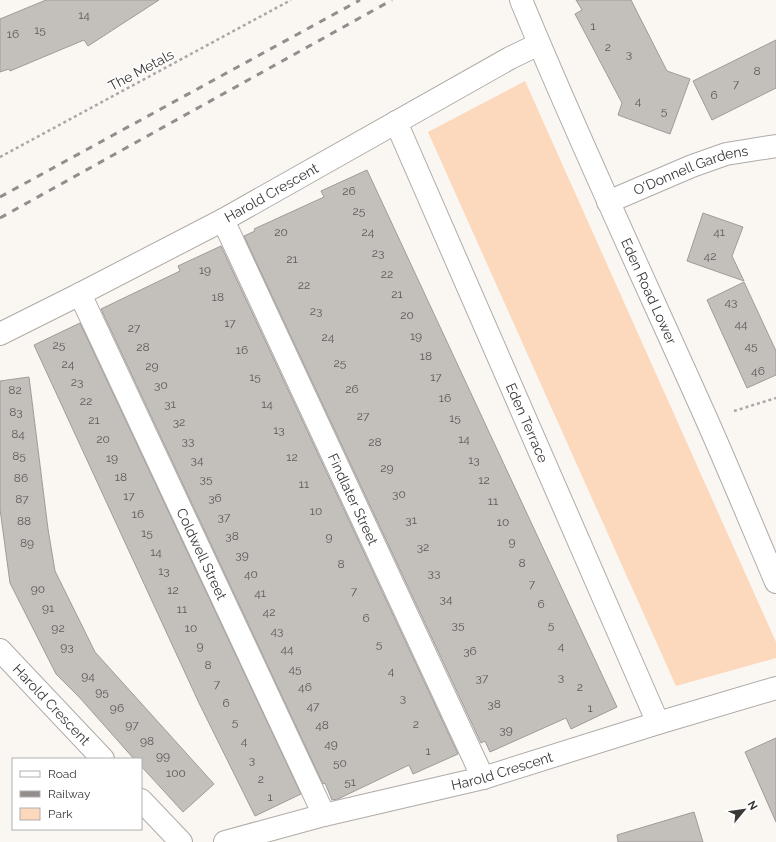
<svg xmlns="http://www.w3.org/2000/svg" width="776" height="842" viewBox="0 0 776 842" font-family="Raleway,sans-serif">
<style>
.green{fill:#fcd8bd}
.building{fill:#c3bfbb;stroke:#9f9b98}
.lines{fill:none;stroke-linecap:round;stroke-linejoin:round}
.minor-casing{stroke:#afaba8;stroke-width:24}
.tertiary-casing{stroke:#afaba8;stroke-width:24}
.path{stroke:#aba7a5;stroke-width:2.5;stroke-dasharray:3 3;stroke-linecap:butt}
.minor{stroke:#fff;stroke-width:22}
.tertiary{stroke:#fff;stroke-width:22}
.rail{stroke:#918e8c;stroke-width:3;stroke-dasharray:7 7;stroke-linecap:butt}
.labels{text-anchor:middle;stroke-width:3;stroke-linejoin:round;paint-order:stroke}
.number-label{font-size:12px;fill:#5c5a58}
.street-label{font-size:14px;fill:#3a3837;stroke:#fff}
</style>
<rect width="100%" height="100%" fill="#faf6f2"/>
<path class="green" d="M525,81L776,642V658L676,686L428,132Z"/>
<path class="building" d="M46,0H159L88,46L84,40L10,71L9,69L0,72V19Z
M576,0H631L667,71L690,79L670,134L618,115L622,103L575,14L582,10Z
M776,40V88L712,120L693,81Z
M367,170L617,707L571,729L566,718L490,752L485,741L481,743L244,236L255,231L254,229L324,197L321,191Z
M703,213L743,227L732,256L744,281L687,261Z
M221,246L458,754L413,774L409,765L338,799L332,800L325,783L323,784L101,309L180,271L178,266Z
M744,282L776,351V375L747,388L707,300Z
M80,323L301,794L255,816L199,703L34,345Z
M29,377L48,529L55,571L95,652L214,784L183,812L141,766V759H134L80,698L56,674L10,583L0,509V381Z
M776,738V822L745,752Z
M694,812L703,842H618L617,835Z"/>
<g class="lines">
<g class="minor-casing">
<g id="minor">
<path id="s1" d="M396,122L658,723"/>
<path id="s2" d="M608,202L692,166L726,154L776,146"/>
<path id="s3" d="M223,220L483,778"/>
<path id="s4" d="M80,294L324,815"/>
<path id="s5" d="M0,334L80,294L223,220L510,58L539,44"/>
<path id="s6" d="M0,650L103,759"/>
<path d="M141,800L181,842"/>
<path id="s7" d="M225,842L324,815L483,778L658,723L776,688"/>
</g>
</g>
<g class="tertiary-casing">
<g id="tertiary">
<path id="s8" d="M521,0C579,141 644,279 706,418C730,472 753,528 776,582"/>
</g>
</g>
<path class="path" d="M0,157L291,0
M734,411L776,398"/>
<use href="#minor" class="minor"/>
<use href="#tertiary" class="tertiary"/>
<path class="rail" d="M0,197L360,0
M0,218L392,0"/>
</g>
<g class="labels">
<g class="number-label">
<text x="84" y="19">14</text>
<text x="593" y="30">1</text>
<text x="40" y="34">15</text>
<text x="13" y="38">16</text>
<text x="608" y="51">2</text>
<text x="629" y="58">3</text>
<text x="757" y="75">8</text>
<text x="736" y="88">7</text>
<text x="714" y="99">6</text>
<text x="638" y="105">4</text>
<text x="664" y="115">5</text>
<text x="349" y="195">26</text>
<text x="359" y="215">25</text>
<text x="281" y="236">20</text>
<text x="368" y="236">24</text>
<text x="719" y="236">41</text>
<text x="378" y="257">23</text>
<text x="710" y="260">42</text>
<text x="292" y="263">21</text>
<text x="205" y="274">19</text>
<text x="387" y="278">22</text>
<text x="304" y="289">22</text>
<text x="397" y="298">21</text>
<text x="218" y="301">18</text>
<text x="731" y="306">43</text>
<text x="316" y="315">23</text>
<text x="407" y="319">20</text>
<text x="230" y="327">17</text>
<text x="741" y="328">44</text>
<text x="134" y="332">27</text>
<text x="416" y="340">19</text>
<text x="328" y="341">24</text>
<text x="59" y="349">25</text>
<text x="751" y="350">45</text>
<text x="143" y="351">28</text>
<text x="242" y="354">16</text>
<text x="426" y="360">18</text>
<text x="340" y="367">25</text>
<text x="68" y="368">24</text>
<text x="152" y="370">29</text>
<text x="758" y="375">46</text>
<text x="255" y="381">15</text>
<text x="436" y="381">17</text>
<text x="77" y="386">23</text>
<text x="161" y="389">30</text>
<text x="352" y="393">26</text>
<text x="15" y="394">82</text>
<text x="445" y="402">16</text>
<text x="86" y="405">22</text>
<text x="170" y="408">31</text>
<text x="267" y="408">14</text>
<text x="16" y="416">83</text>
<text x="363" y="420">27</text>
<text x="455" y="422">15</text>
<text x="94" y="424">21</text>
<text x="179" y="426">32</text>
<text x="279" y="434">13</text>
<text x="18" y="438">84</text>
<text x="103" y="443">20</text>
<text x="464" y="443">14</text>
<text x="188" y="445">33</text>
<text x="375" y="446">28</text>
<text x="19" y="460">85</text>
<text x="292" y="461">12</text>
<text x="112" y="462">19</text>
<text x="197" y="464">34</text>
<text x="474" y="464">13</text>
<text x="387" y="472">29</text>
<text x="121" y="481">18</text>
<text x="21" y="482">86</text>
<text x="206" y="483">35</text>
<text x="484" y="484">12</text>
<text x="304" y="488">11</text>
<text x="399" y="498">30</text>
<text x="129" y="500">17</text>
<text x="215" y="502">36</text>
<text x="22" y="503">87</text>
<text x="493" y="505">11</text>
<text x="316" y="515">10</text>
<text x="138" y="518">16</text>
<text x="224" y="521">37</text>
<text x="411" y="524">31</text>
<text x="24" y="525">88</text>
<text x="503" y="526">10</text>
<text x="147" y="537">15</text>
<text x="232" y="540">38</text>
<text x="329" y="541">9</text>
<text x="512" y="546">9</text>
<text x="27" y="547">89</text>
<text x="423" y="551">32</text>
<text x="156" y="556">14</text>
<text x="242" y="559">39</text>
<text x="522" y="567">8</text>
<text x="341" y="568">8</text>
<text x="164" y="575">13</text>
<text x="434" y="577">33</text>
<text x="251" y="578">40</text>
<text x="532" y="588">7</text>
<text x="38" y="593">90</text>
<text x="173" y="594">12</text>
<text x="354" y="595">7</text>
<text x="260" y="597">41</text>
<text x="446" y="603">34</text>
<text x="541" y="608">6</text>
<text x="48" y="612">91</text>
<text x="182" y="613">11</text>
<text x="269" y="616">42</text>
<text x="366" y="622">6</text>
<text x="458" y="629">35</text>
<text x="551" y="629">5</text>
<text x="58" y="632">92</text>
<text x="191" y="632">10</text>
<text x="277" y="635">43</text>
<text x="379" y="648">5</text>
<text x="200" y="650">9</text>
<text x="561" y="650">4</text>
<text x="67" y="651">93</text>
<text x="287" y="653">44</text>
<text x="470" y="655">36</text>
<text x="208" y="669">8</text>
<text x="295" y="673">45</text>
<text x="391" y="675">4</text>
<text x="88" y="680">94</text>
<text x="561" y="681">3</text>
<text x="482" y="682">37</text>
<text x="217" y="688">7</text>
<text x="305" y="691">46</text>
<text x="580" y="691">2</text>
<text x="102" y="696">95</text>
<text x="403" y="702">3</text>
<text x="226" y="707">6</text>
<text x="494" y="708">38</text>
<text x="313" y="710">47</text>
<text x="117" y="712">96</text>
<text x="590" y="712">1</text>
<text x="235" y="726">5</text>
<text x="416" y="728">2</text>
<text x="132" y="729">97</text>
<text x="322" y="729">48</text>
<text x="506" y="734">39</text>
<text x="147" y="745">98</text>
<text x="244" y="745">4</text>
<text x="331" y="748">49</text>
<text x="428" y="755">1</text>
<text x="163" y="760">99</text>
<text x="252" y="764">3</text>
<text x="340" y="767">50</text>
<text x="176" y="777">100</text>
<text x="261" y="783">2</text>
<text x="350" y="786">51</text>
<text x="270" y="801">1</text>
</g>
<g class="street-label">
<text transform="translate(141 70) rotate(-28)" y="5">The Metals</text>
<text dy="5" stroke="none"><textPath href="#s2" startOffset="89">O'Donnell Gardens</textPath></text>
<text dy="5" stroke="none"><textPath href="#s5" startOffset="306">Harold Crescent</textPath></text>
<text dy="5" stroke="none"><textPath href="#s8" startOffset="318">Eden Road Lower</textPath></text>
<text dy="5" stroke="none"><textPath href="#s1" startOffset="328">Eden Terrace</textPath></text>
<text dy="5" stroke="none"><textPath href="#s3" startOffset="308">Findlater Street</textPath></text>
<text dy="5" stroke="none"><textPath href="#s4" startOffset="287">Coldwell Street</textPath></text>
<text dy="5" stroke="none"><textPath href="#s6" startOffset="75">Harold Crescent</textPath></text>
<text dy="5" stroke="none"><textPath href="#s7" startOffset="286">Harold Crescent</textPath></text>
</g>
</g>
<rect x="12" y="758" width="130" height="72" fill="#ffffff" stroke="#b0afaf"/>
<rect x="20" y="771" width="20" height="6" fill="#ffffff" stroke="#b0afaf"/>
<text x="48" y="778" font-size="12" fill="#3a3837">Road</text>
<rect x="20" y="791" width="20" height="6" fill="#918e8c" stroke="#b0afaf"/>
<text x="48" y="798" font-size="12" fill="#3a3837">Railway</text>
<rect x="20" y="808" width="20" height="12" fill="#fcd8bd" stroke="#b0afaf"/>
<text x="48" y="818" font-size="12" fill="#3a3837">Park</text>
<g transform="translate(744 810) rotate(61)" stroke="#ffffff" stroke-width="3" paint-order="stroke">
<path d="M0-3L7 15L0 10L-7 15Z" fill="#3a3837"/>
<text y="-6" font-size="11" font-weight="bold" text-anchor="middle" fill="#3a3837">N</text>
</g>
</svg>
